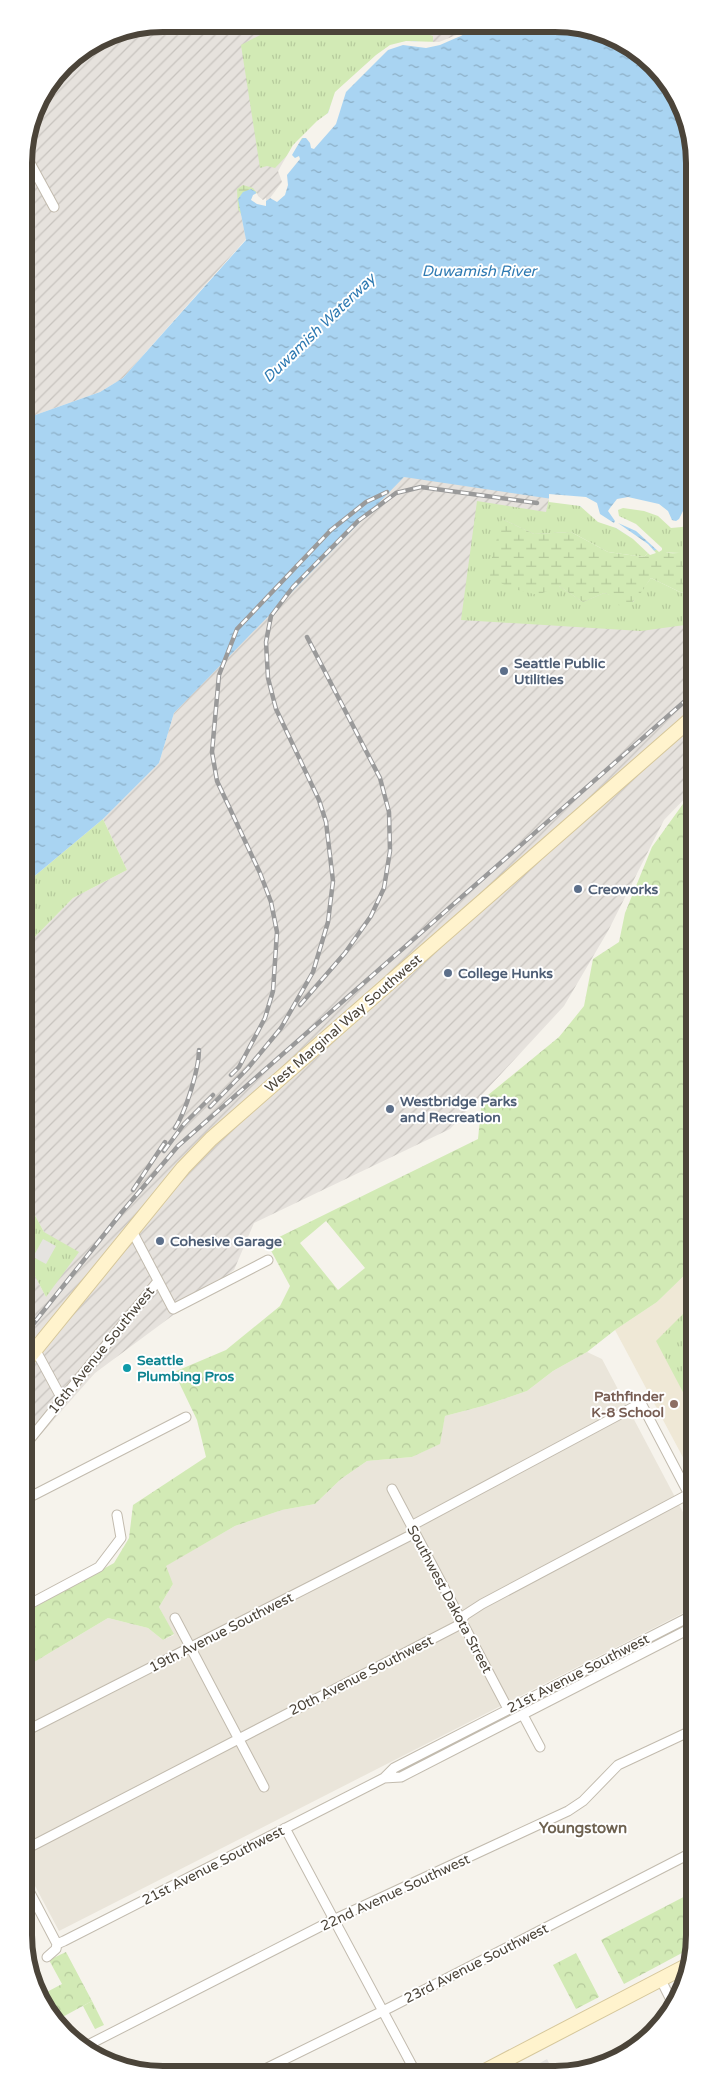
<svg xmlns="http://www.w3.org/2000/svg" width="719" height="2099" viewBox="0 0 719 2099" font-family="'Varela Round',sans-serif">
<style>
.residential{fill:#eae5da}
.industrial{fill:url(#industrial-furrows)}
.education{fill:#efe8d6}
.grass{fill:url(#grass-tufts)}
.forest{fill:url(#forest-crowns);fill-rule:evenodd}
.wetland{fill:url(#wetland-marsh)}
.parking{fill:#e5e3e0}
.water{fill:url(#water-ripples)}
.pier{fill:#f6f3ec}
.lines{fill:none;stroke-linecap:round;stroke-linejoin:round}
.stream{stroke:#a9d4f2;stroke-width:2.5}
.minor-casing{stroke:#c2bbae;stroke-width:11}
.secondary-casing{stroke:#d6c79b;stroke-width:16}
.minor{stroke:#fff;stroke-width:9}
.secondary{stroke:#fff3cd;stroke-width:14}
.rail-casing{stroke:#9a9a9a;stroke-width:4.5}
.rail{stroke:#fff;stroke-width:2.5;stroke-dasharray:8;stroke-linecap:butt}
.service-dot{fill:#5c6f8a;stroke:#fff;stroke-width:2}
.culture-dot{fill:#0f9aa8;stroke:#fff;stroke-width:2}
.education-dot{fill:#8d6e63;stroke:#fff;stroke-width:2}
.labels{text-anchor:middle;stroke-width:4;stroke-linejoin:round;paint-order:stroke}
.service-label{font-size:14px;font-weight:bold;fill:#4e5e75;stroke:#fff;text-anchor:start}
.street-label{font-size:14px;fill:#4b4439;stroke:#fff}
.culture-label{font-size:14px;font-weight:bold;fill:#0d838f;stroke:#fff;text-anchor:start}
.education-label{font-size:14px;font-weight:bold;fill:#785e54;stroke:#fff;text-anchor:end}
.water-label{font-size:15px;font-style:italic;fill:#2e7ab2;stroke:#fff}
.neighbourhood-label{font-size:15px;font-weight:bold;fill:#6e6250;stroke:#fff}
.rim{fill:none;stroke:#4b4439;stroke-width:6}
</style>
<defs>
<pattern id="industrial-furrows" width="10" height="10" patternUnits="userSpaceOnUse" patternTransform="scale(1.25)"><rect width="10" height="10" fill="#e6e2dd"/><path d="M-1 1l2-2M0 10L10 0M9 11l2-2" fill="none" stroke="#c7c3be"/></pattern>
<pattern id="grass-tufts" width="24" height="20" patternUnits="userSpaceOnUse" patternTransform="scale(1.25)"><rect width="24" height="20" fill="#d2eab5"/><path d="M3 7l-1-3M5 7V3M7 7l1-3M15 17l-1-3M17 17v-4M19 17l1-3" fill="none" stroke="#b6ca9c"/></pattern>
<pattern id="forest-crowns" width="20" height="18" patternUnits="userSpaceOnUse" patternTransform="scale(1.25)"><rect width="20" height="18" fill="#d2eab5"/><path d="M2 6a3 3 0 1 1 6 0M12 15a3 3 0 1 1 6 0" fill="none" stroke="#b6ca9c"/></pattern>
<pattern id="wetland-marsh" width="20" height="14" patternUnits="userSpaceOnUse" patternTransform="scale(1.25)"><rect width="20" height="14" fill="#d2eab5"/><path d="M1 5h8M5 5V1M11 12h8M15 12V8" fill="none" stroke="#b6ca9c"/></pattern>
<pattern id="water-ripples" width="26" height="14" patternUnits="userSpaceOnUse" patternTransform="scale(1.25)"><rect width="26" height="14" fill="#a9d4f2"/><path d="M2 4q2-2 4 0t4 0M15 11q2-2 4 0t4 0" fill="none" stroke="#8caec5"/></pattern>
</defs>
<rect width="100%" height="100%" fill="#f6f3ec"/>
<path class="residential" d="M587,1352L602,1359L694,1533L695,1607L59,1931L26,1869V1667L108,1618L148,1628L163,1640L174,1635L159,1607L173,1584L165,1566L235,1526L282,1510L315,1504L341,1479L367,1461L412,1457L439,1444L445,1416L483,1406L527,1391L553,1371Z"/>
<path class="industrial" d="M163,24L466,26L461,36L285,183L272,197L263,203L238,199L246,239L123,378L100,392L24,419V154L38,102L71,59L110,34Z
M371,460L550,489L547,512L685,625L693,617V790L664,820L608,931L564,1006L450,1129L254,1223L234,1270L95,1373L26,1451V1259L46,1297L44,1232L25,1197V947L73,898L127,870L103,819L159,763L174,713L214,671Z"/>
<path class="education" d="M694,1266V1478L615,1330L657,1302Z"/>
<path class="grass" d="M279,25H412L417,31L433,36V45L328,113L275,168L267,166L260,168L241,45Z
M549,499L573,502L618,519L615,513L619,506H693V549L681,553L649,552L644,557L608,552L571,532L534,534L502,519L559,586L583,602L604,593L611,595L616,599L633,602L651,578L682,593L693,585V617L685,625L641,631L461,620L477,501L546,512Z
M103,819L127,870L73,898L25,947V884Z
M25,1197L44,1232L79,1252L46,1297L26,1259Z
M694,1303V1413L656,1341Z
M92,2001L104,2025L95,2029L83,2006Z"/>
<path class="forest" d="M693,790L694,1266L657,1302L615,1330L587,1352L553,1371L527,1391L483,1406L445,1416L440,1444L412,1457L367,1461L341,1479L315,1504L282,1510L235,1526L166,1566L173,1584L159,1607L174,1634L163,1640L148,1628L108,1618L26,1667V1612L114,1563L129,1538L133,1505L206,1457L197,1420L174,1372L226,1350L280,1306L290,1286L267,1243L478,1139L482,1100L559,1037L584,1006L593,959L619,942L625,913L652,847ZM326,1221L365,1268L338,1290L300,1243Z
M695,1891V1946L624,1984L601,1940Z
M66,1952L92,2001L57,2020L43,1994L62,1984L49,1960Z
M576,1953L599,1997L576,2009L553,1965Z"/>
<path class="wetland" d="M243,185L253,188L257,193L253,195L245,221L238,209L237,189Z
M502,519L534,534L571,532L608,552L644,557L649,552L660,549C670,557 682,552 693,549V585L682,593L651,578C643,589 633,610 618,605C615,598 612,595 604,593L583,602L559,586L538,595L510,588L490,577L492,557Z"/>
<path class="parking" d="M43,1239L56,1246L46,1264L33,1257Z
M547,2059L554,2073H533L531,2068Z"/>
<path class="water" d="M466,26H583L654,64L693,136V506L678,527C662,516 635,501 616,509L617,518L634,526L660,549L649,552L644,545L573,502L404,477L174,713L159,763L103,819L25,884L24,419L100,392L123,378L246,240L238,199L243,192L251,189L256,192L255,197L263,203L272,197L285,183L280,172L295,146L328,113L335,95L391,47L414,41L433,45L461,36Z"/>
<path class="pier" d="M464,26H467L465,34L440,45L426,48L403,45L388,50L346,92L336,124L314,149L311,148L310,143L306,138H302L292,155L295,158L299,156L300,159L287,175L288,185L285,195L277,202L270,198L282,182L278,171L293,145L317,121L328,113L335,92L376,55L390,45L406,41L439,42L459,34Z
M257,193L258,196L263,200L266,198V206L257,204L251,200L253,195Z
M693,491V511L685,526L682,527L671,528L658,516L644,511L623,508L618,510L619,516L636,524L662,548V550L659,552L636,531L618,523L648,544L656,553L650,555L633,539L616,528L598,522L580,506L549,502V494L586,497L597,503L600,514L614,523L615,521L608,511L610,508L617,499L628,497L659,504L668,511L672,520L676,521L679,519Z"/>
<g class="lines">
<path class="stream" d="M26,1222L34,1239"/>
<g class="minor-casing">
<path id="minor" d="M24,152L54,207
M132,1231L173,1309L268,1260
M35,1349L62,1399
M26,1444L158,1281
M392,1489L508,1709
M26,1499L186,1417
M411,1526L641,1403L694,1504
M26,1606L99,1567L121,1538L117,1515
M175,1618L264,1787
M523,1715L540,1747
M26,1731L415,1533
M384,1778L401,1777L695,1626
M285,1828L416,2073
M26,1849L457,1626L465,1615L482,1604L689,1494
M26,1885L57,1944
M47,1957L56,1949L57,1944L64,1941L384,1778L394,1768L695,1614
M661,1980L674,2006
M86,2046L333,1920L568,1811L583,1801L618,1765L695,1729
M257,2073L391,2007L695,1851"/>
</g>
<g class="secondary-casing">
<path id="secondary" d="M26,1361L183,1168L211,1139L693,717
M481,2073L690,1964"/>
</g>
<use href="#minor" class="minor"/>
<use href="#secondary" class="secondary"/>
<g class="rail-casing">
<path id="rail" d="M300,1005L345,953L371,916L384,888L390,851L389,812L380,778L307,637
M231,1075L239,1067L265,1018L273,991L277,932L271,902L260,873L217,781L212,752L219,675L237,629L331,530L366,502L387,492
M210,1107L248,1068L281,1028L313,972L328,922L333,881L326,822L319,800L276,709L268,678L266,642L271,616L293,587L358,521L396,493L421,487L537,503
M175,1128C186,1111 199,1069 199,1050
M164,1151L184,1124L213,1095
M133,1190L165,1142
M26,1333L122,1212L178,1146L693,694"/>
</g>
<use href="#rail" class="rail"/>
</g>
<g class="service-dot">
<circle cx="504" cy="671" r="5"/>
<circle cx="578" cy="889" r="5"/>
<circle cx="448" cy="973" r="5"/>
<circle cx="390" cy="1109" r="5"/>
<circle cx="160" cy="1241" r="5"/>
</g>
<circle class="culture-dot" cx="127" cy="1368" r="5"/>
<circle class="education-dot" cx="674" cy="1404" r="5"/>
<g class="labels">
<g class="service-label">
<text x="514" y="668">Seattle Public<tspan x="514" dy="16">Utilities</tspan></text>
<text x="588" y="894">Creoworks</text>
<text x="458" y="978">College Hunks</text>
<text x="400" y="1106">Westbridge Parks<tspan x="400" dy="16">and Recreation</tspan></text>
<text x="170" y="1246">Cohesive Garage</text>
</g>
<g class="street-label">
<text transform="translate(343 1023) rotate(-41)" y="5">West Marginal Way Southwest</text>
<text transform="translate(101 1350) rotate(-51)" y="5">16th Avenue Southwest</text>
<text transform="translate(450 1599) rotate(62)" y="5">Southwest Dakota Street</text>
<text transform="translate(221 1632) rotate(-27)" y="5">19th Avenue Southwest</text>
<text transform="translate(578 1673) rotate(-27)" y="5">21st Avenue Southwest</text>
<text transform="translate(361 1675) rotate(-27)" y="5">20th Avenue Southwest</text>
<text transform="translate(213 1865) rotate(-27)" y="5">21st Avenue Southwest</text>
<text transform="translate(395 1892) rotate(-25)" y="5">22nd Avenue Southwest</text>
<text transform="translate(476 1963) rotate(-27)" y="5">23rd Avenue Southwest</text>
</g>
<g class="culture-label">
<text x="137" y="1365">Seattle<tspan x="137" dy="16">Plumbing Pros</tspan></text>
</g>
<g class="education-label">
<text x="664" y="1401">Pathfinder<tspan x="664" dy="16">K-8 School</tspan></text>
</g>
<g class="water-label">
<text x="479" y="276">Duwamish River</text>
<text transform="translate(319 328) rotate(-44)" y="5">Duwamish Waterway</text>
</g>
<g class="neighbourhood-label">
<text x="583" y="1833">Youngstown</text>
</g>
</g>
<path d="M0 0H719V2099H0ZM163 32H555A131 131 0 0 1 686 163V1935A131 131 0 0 1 555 2066H163A131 131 0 0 1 32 1935V163A131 131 0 0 1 163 32Z" fill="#fff" fill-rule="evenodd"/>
<path class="rim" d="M163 32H555A131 131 0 0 1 686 163V1935A131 131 0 0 1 555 2066H163A131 131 0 0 1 32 1935V163A131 131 0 0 1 163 32Z"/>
</svg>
